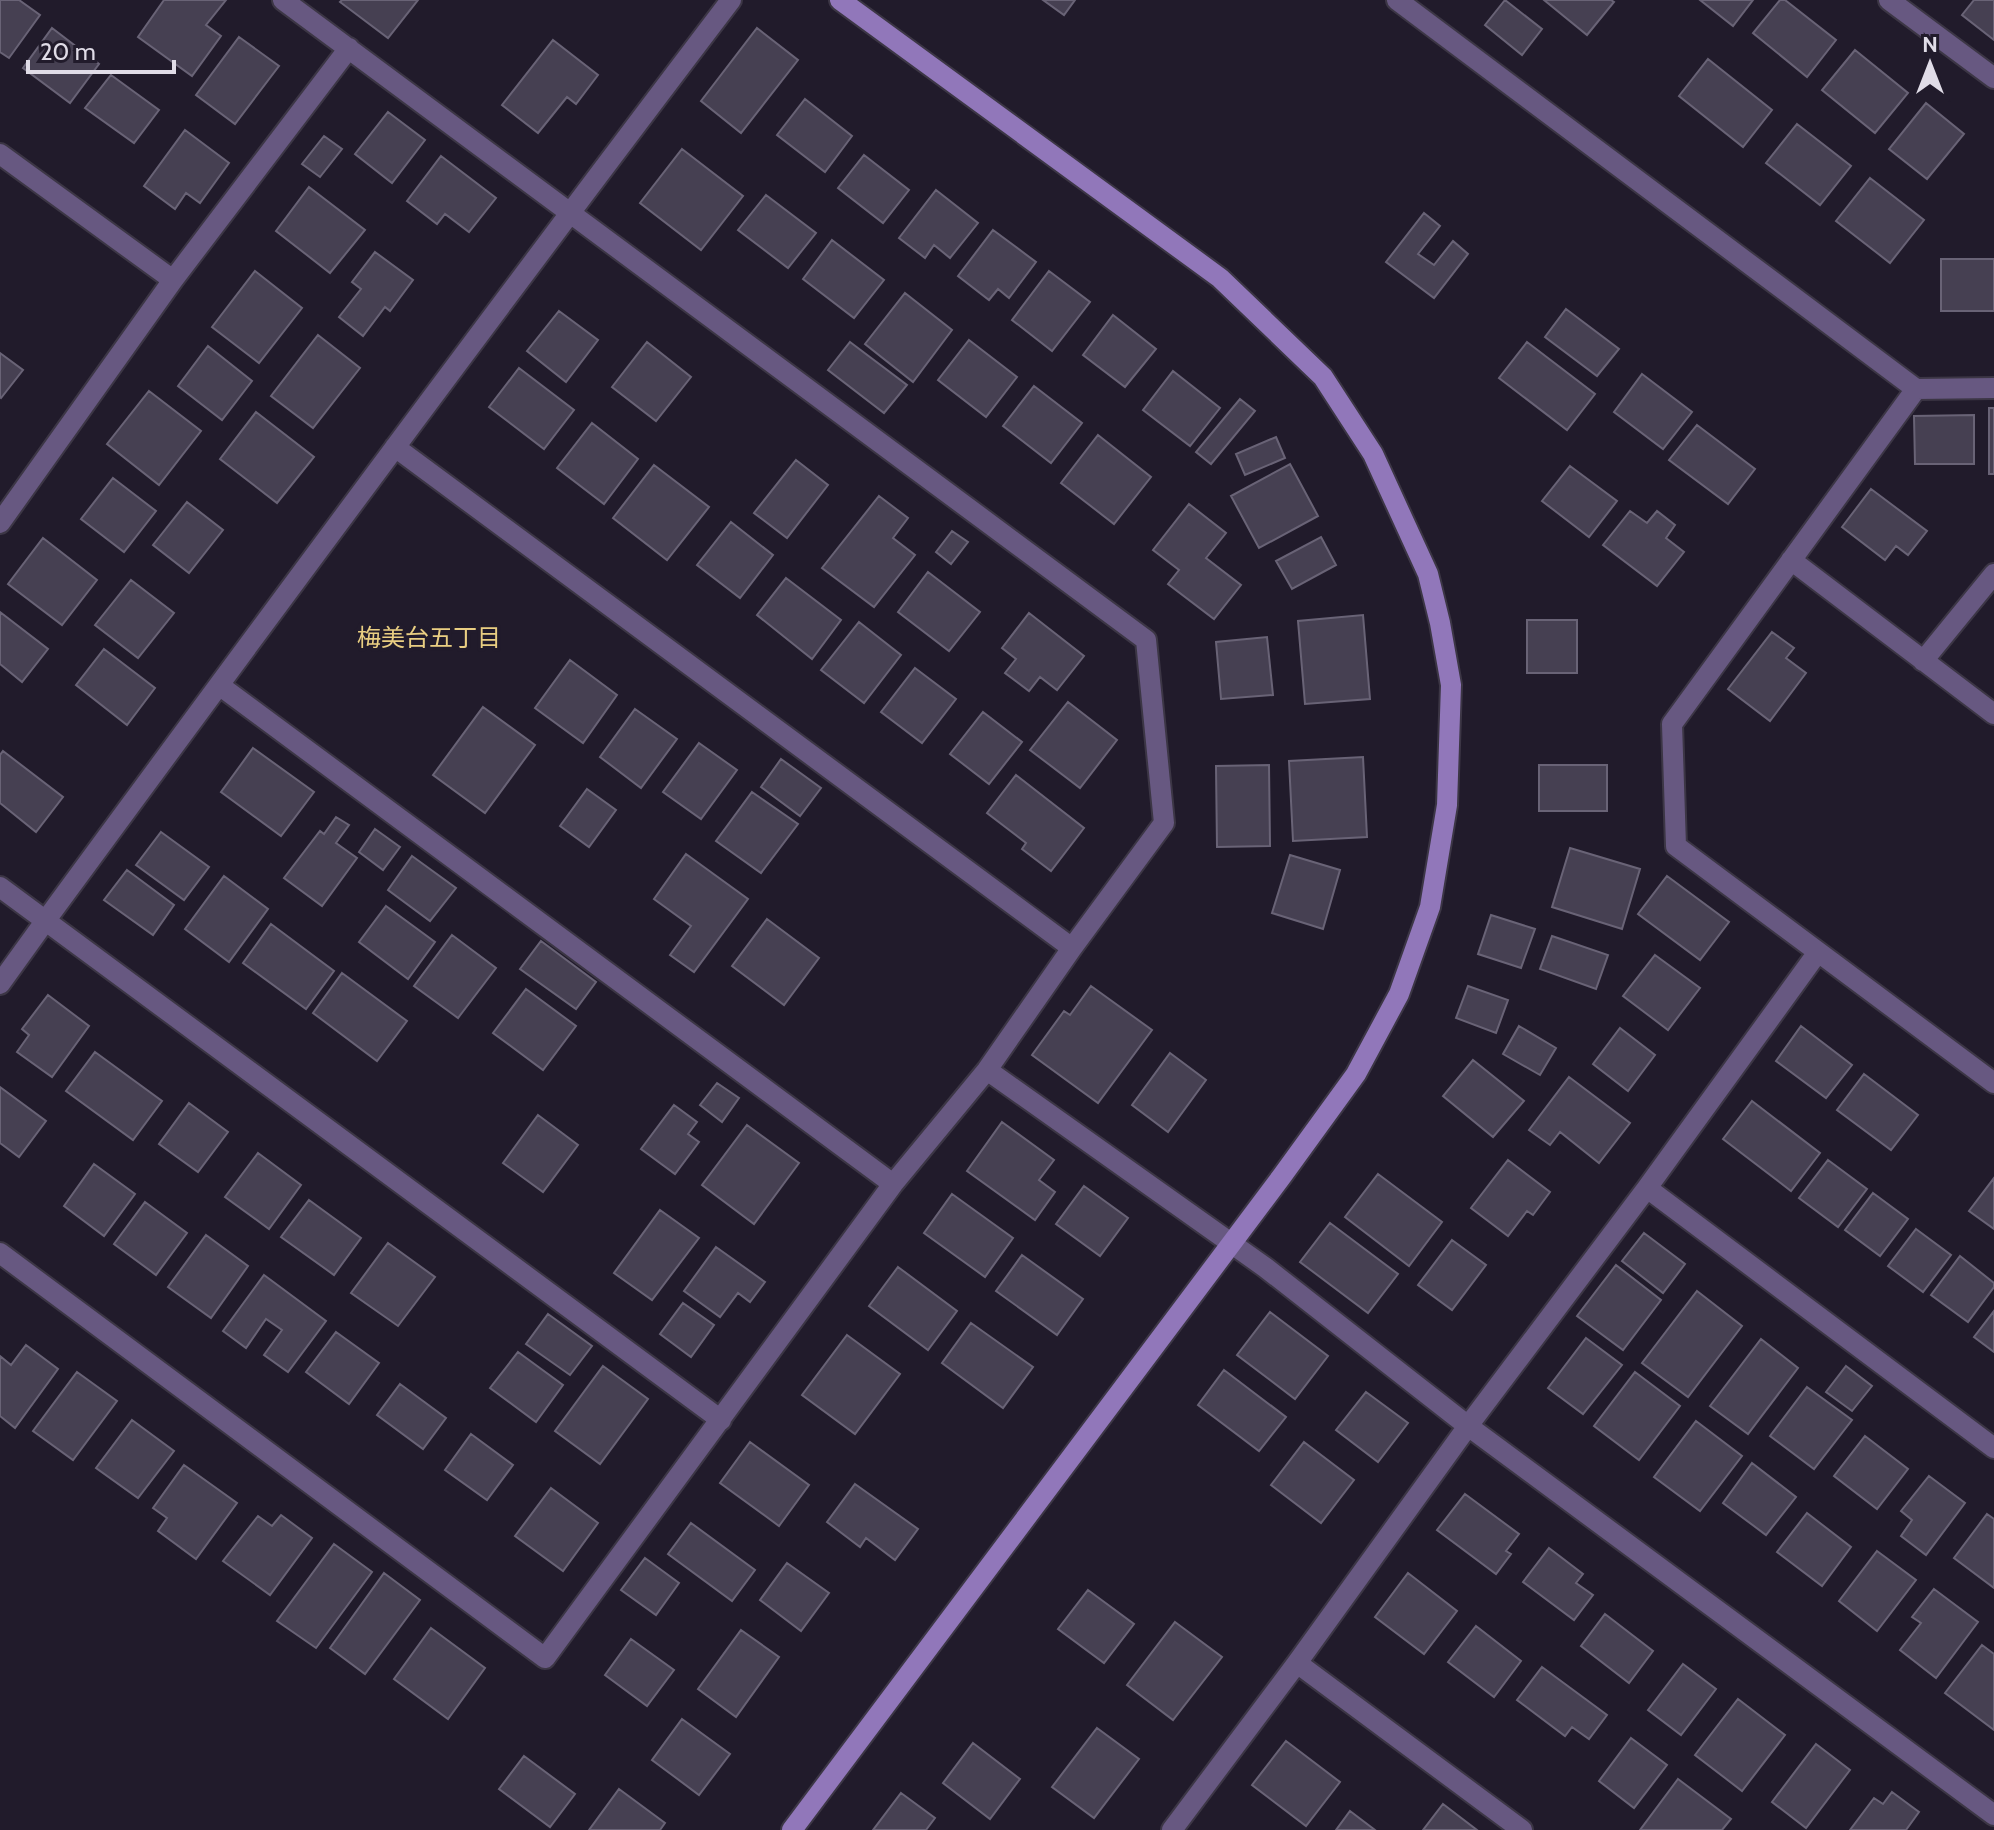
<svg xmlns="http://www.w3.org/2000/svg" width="1994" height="1830" viewBox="0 0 1994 1830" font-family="Cabin,'Noto Sans JP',sans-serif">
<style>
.building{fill:#464052;stroke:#696376;stroke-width:2}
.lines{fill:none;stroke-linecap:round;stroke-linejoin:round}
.street-casing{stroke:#3c3645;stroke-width:24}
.secondary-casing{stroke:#3c3645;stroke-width:24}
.street{stroke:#675881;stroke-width:20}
.secondary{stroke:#9177ba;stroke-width:20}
.labels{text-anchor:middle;stroke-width:7;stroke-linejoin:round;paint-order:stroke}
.neighbourhood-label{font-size:24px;fill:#e9ce82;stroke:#211b2b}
</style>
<rect width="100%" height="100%" fill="#211b2b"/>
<path class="building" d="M0,0H19L40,15L9,58L0,52Z
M164,0H226L206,25L221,36L192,76L138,37Z
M342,0H418L388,38L340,2Z
M1043,0H1075L1064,15Z
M1505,0L1542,29L1522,55L1485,25Z
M1544,0H1611L1614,2L1587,35Z
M1700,0H1753L1733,26Z
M1780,0H1785L1836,40L1807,77L1753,33Z
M1974,0H1994V40L1962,15Z
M52,28L99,64L70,103L23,68Z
M757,28L798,60L741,133L701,101Z
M239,37L279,66L235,124L196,95Z
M553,40L598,75L576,104L567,97L538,133L502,105Z
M1855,50L1908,93L1875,133L1822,90Z
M1708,59L1772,110L1743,147L1679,96Z
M111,75L159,110L134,143L85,108Z
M805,99L852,136L825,172L777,135Z
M1926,103L1964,134L1927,179L1889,149Z
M388,112L425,140L392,183L355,154Z
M1797,124L1851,166L1820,205L1766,163Z
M185,130L229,163L200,203L186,193L175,209L144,186Z
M324,136L342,149L320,177L302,164Z
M682,149L743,196L701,250L640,203Z
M864,155L909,190L883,223L838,188Z
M441,156L496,198L469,232L445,214L437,224L407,201Z
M1870,178L1924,220L1890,263L1836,221Z
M309,187L365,230L330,273L276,231Z
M936,190L978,223L950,258L934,245L925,258L899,238Z
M766,195L816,233L788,268L738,230Z
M1424,213L1440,226L1418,254L1434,265L1453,241L1468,254L1434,298L1386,262Z
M993,230L1036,262L1009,298L998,289L989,300L958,276Z
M832,240L884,280L854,318L803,279Z
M375,252L413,280L390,311L385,307L363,336L339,317L361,289L352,282Z
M1941,259H1994V311H1941Z
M255,271L302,308L259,363L212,327Z
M1049,271L1090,302L1052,351L1012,320Z
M905,293L952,330L913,382L865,344Z
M1566,309L1619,349L1597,376L1545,337Z
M559,311L598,340L566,382L527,351Z
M1113,315L1156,349L1125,387L1083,355Z
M318,335L360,368L313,428L271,396Z
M969,340L1017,377L986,417L938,380Z
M647,342L691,377L656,421L612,387Z
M850,342L907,385L884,413L828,370Z
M1527,342L1595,394L1567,430L1499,378Z
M208,346L252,381L222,420L178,386Z
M0,353L23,370L1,398L0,397Z
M519,368L574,410L544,449L489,407Z
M1173,371L1220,408L1190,446L1143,410Z
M1642,374L1692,412L1663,449L1614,412Z
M1034,386L1082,423L1051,463L1003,426Z
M149,391L201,431L159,485L107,444Z
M1240,399L1255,411L1211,464L1196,452Z
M1989,408H1994V474H1989Z
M256,412L314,457L277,503L220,459Z
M1974,415V464H1915L1914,416Z
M592,423L638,459L604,504L557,468Z
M1697,425L1755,469L1728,504L1669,460Z
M1098,435L1151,477L1114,524L1061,483Z
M1276,437L1285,458L1245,475L1236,454Z
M796,460L828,485L787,538L754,513Z
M1290,464L1318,516L1259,548L1231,496Z
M654,465L709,507L667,560L613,518Z
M1570,466L1617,501L1589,537L1542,501Z
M113,478L156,511L124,552L81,519Z
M1871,489L1927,531L1908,555L1896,546L1885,560L1842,527Z
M879,496L908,518L893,538L915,555L874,607L822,568Z
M187,502L223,530L189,573L153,545Z
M1189,504L1226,533L1206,558L1241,585L1214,619L1168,584L1179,570L1153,550Z
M1630,511L1647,523L1657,511L1675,525L1666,538L1684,552L1657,586L1603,545Z
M731,522L773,555L740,598L697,565Z
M952,531L968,542L951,564L936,552Z
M1321,537L1336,565L1292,589L1276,561Z
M43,538L97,580L62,625L8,584Z
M928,572L980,612L949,651L898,612Z
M786,578L841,620L812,659L757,615Z
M131,580L174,613L138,658L95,625Z
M0,612L48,649L22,682L0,664Z
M1029,613L1084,656L1057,690L1040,677L1029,691L1005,673L1016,659L1002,648Z
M1363,615L1370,699L1305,704L1298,621Z
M1527,620H1577V673H1527Z
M859,622L901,655L864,703L821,670Z
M1772,632L1794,648L1786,658L1806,673L1770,721L1728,689Z
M1267,637L1273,695L1221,699L1216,642Z
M104,649L155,688L127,725L76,685Z
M570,660L617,695L583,743L535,708Z
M915,668L956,699L922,743L881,712Z
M1068,702L1117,740L1080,788L1030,750Z
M483,707L535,745L485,813L433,775Z
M635,709L677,739L641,788L600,757Z
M983,712L1022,742L989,784L950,754Z
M699,743L737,770L701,819L663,792Z
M253,748L314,792L281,836L221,792Z
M3,751L63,797L36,832L0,803V755Z
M1363,757L1367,837L1293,841L1289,761Z
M781,759L821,788L800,816L761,787Z
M1269,765L1270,846L1217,847L1216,766Z
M1539,765H1607V811H1539Z
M1016,775L1084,828L1051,871L1022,849L1026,843L987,813Z
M587,789L616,810L589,847L560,826Z
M752,792L798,824L761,873L716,841Z
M336,817L349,825L336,843L357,858L322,906L284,878L320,831L324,834Z
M375,829L400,847L383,870L359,852Z
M161,832L209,867L184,900L136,865Z
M1570,848L1640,869L1622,929L1552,907Z
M686,854L748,899L694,972L670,955L691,926L654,899Z
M1290,855L1340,870L1323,929L1272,913Z
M412,856L456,888L430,921L388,890Z
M127,870L174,905L153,935L104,900Z
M224,876L268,909L229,962L185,929Z
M1667,876L1729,922L1700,960L1638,914Z
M386,906L435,942L408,979L359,942Z
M1491,915L1535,929L1521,968L1478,954Z
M767,919L819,958L784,1005L732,966Z
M271,924L334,971L306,1009L243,963Z
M452,935L496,968L458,1018L414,986Z
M1552,936L1608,955L1596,989L1540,969Z
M541,941L596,982L576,1009L520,969Z
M1655,955L1700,988L1668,1030L1623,996Z
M342,973L407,1021L377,1061L313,1013Z
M1091,986L1152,1030L1098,1103L1032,1055L1064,1011L1070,1015Z
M1468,986L1508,1000L1496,1033L1456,1018Z
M526,989L576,1026L543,1070L493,1033Z
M48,995L89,1026L52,1077L17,1052L29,1035L22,1029Z
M1519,1026L1556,1048L1540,1075L1503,1054Z
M1801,1026L1852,1065L1826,1098L1776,1061Z
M1620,1028L1655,1055L1628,1091L1593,1064Z
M95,1052L162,1101L133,1140L66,1091Z
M1170,1053L1206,1080L1168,1132L1132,1105Z
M1473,1060L1524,1101L1493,1137L1443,1096Z
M1864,1074L1918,1115L1891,1150L1837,1110Z
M1569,1077L1630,1123L1599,1163L1560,1132L1550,1145L1529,1130Z
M717,1083L739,1098L722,1122L700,1105Z
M0,1087L46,1121L19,1157L0,1143Z
M1752,1101L1820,1153L1791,1191L1723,1139Z
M189,1103L228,1132L198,1172L159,1144Z
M674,1105L697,1122L688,1134L699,1142L675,1174L641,1149Z
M538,1115L578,1145L543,1192L503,1163Z
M1002,1122L1054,1160L1039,1180L1055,1192L1035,1220L967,1171Z
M747,1125L799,1163L754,1224L702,1185Z
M258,1153L301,1185L269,1229L225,1197Z
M1508,1160L1550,1192L1533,1215L1527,1211L1508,1236L1471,1208Z
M1828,1160L1867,1189L1838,1227L1799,1198Z
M94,1164L135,1194L104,1236L64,1206Z
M1378,1174L1442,1222L1409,1266L1345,1217Z
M1994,1178V1229L1969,1211Z
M1084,1186L1128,1218L1100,1256L1056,1224Z
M1873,1193L1908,1219L1880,1256L1845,1230Z
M952,1194L1013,1238L985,1277L924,1233Z
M309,1200L361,1238L334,1275L281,1237Z
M145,1202L187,1233L156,1275L114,1244Z
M660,1210L699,1238L652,1300L614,1273Z
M1330,1223L1398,1274L1368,1313L1300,1262Z
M1916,1229L1951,1255L1923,1292L1888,1266Z
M1644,1233L1685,1264L1663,1293L1622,1261Z
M206,1235L248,1266L211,1318L168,1287Z
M1452,1240L1486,1265L1452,1310L1418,1285Z
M388,1243L435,1277L398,1326L351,1293Z
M716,1247L765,1282L750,1302L738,1293L720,1317L684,1291Z
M1022,1255L1083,1299L1057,1335L996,1291Z
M1960,1256L1994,1283V1287L1968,1322L1931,1295Z
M1616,1265L1661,1300L1623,1350L1577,1316Z
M898,1267L957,1311L928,1350L869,1306Z
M264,1275L326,1321L288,1372L264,1355L282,1330L266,1319L246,1348L223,1331Z
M1697,1291L1742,1326L1688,1397L1642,1363Z
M683,1303L714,1325L691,1357L660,1334Z
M1994,1311V1352L1974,1337Z
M1270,1312L1328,1356L1295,1399L1237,1355Z
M548,1314L592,1346L570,1375L526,1344Z
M971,1323L1033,1367L1003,1408L942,1363Z
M336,1332L379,1363L349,1404L306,1372Z
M847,1335L900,1374L855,1434L802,1395Z
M1586,1338L1622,1365L1583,1414L1548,1388Z
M1761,1339L1798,1368L1748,1434L1710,1406Z
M26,1345L58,1369L15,1428L0,1416V1356L11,1365Z
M518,1352L563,1385L536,1422L490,1388Z
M603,1366L648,1399L600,1464L555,1431Z
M1846,1366L1872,1386L1852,1411L1826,1392Z
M1224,1370L1286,1417L1259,1451L1198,1405Z
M77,1372L117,1401L73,1460L33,1431Z
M1635,1372L1680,1406L1639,1460L1594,1426Z
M400,1384L446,1418L423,1449L377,1415Z
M1807,1387L1852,1420L1814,1469L1770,1436Z
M1366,1392L1408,1423L1378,1462L1336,1430Z
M132,1420L174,1451L138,1498L96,1468Z
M1696,1421L1742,1456L1700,1511L1654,1477Z
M471,1434L513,1465L487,1500L445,1470Z
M1865,1436L1908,1469L1877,1509L1834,1476Z
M750,1442L809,1485L779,1526L720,1483Z
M1304,1442L1354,1480L1321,1523L1271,1485Z
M1752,1463L1796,1497L1766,1535L1723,1503Z
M184,1465L237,1503L196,1559L158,1531L167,1518L153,1508Z
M1929,1476L1965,1503L1926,1555L1901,1536L1912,1520L1901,1511Z
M855,1484L918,1529L895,1560L866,1538L860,1547L827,1522Z
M551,1488L598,1523L563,1571L515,1536Z
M1465,1494L1519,1534L1506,1551L1511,1554L1496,1574L1437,1530Z
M1807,1513L1851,1547L1822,1586L1777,1552Z
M1987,1514L1994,1519V1588L1954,1558Z
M281,1515L312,1538L270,1595L223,1561L258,1516L272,1526Z
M691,1523L755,1570L732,1601L668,1554Z
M334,1544L372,1572L316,1648L277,1621Z
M1549,1548L1583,1574L1576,1583L1593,1595L1574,1620L1523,1582Z
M1877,1551L1916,1580L1877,1631L1839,1601Z
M645,1558L679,1583L656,1615L621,1590Z
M787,1563L829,1593L801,1631L760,1600Z
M384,1573L420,1600L365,1674L330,1648Z
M1408,1573L1457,1611L1424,1654L1375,1617Z
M1934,1589L1978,1622L1936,1678L1900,1650L1921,1623L1912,1617Z
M1088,1590L1134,1624L1104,1663L1058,1629Z
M1605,1614L1653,1651L1629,1683L1581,1646Z
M1175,1622L1222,1657L1173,1720L1127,1685Z
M1476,1626L1521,1661L1494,1697L1448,1662Z
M431,1628L485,1668L448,1719L394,1679Z
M741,1630L779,1657L736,1717L698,1689Z
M631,1639L674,1670L647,1706L605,1675Z
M1982,1645L1994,1654V1730L1945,1693Z
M1683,1664L1716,1689L1681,1735L1648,1710Z
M1542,1667L1607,1715L1589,1739L1572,1727L1565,1736L1517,1700Z
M1738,1699L1785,1735L1742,1791L1695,1755Z
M682,1719L730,1754L699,1795L652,1760Z
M1097,1728L1139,1759L1094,1818L1052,1787Z
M1631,1738L1667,1765L1634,1808L1599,1781Z
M1286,1741L1340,1782L1306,1826L1252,1785Z
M973,1743L1020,1779L990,1819L943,1783Z
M1816,1744L1850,1770L1806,1828L1772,1802Z
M524,1756L575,1794L550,1827L499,1789Z
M1678,1779L1731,1819L1722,1830H1640Z
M619,1789L665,1823L660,1830H589Z
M1892,1792L1919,1812L1906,1830H1850L1874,1798L1883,1804Z
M901,1793L935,1818L926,1830H873Z
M1443,1804L1477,1830H1423Z
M1350,1811L1375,1830H1336Z"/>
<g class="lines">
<g class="street-casing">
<path id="street" d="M1397,0L1916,389L1994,388
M1889,0L1994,78
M0,154L173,280
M1916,389L1672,724L1676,846L1994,1083
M395,447L1072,948
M0,523L173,280L349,48
M1791,560L1994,714
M1923,661L1994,574
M219,685L893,1184
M0,887L721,1420
M0,984L46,920C272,612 500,304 731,0
M987,1070L1266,1268L1468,1426L1994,1815
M1647,1188L1994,1448
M0,1253L545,1658L893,1184L987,1070L1072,948L1164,823L1146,640L283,0
M1297,1663L1522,1830
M1172,1830L1297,1663L1468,1426L1647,1188L1818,952"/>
</g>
<g class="secondary-casing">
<path id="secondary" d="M792,1830L1282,1176L1356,1074L1399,994L1430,907L1447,805L1451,685L1440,623L1428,574L1373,454L1323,377L1220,278L840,0"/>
</g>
<use href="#street" class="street"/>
<use href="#secondary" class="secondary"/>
</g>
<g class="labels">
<g class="neighbourhood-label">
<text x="429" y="646">梅美台五丁目</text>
</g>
</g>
<g transform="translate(1930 64)" stroke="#211b2b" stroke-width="6" paint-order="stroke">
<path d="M0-6L14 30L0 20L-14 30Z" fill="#e0dce7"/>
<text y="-12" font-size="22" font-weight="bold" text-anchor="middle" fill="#e0dce7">N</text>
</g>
<path d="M28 60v12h146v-12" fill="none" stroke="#e0dce7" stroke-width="4"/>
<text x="40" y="60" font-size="24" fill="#e0dce7" stroke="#211b2b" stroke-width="6" paint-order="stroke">20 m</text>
</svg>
